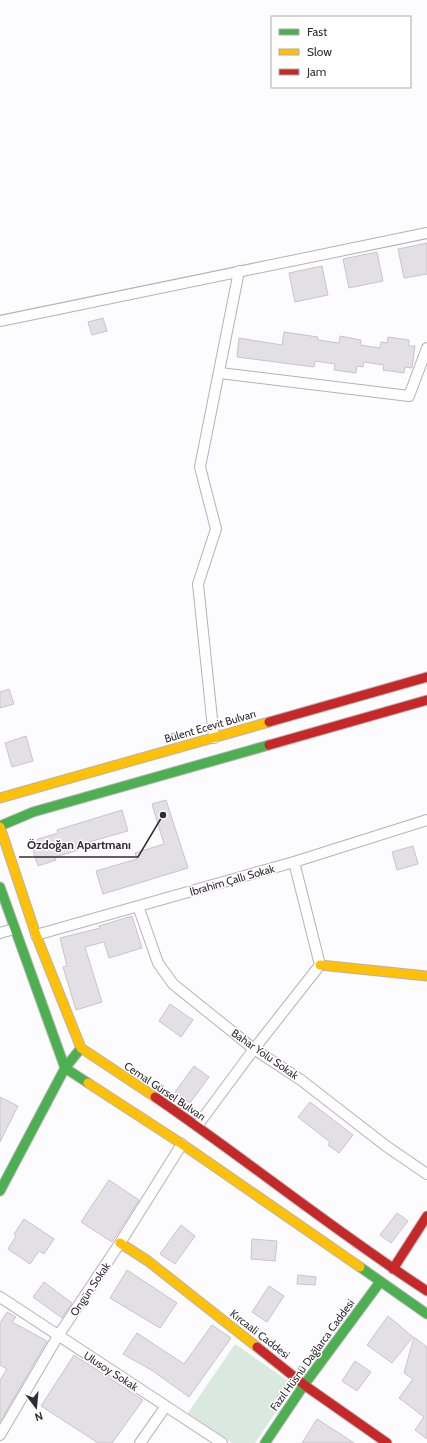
<svg xmlns="http://www.w3.org/2000/svg" width="427" height="1443" viewBox="0 0 427 1443" font-family="Cabin,sans-serif">
<style>
.green{fill:#dae9df}
.building{fill:#e3e0e5;stroke:#c7c5c9}
.lines{fill:none;stroke-linecap:round;stroke-linejoin:round}
.street-casing{stroke:#b4b2b6;stroke-width:12}
.fast-casing{stroke:#b4b2b6;stroke-width:11}
.slow-casing{stroke:#b4b2b6;stroke-width:11}
.jam-casing{stroke:#b4b2b6;stroke-width:11}
.street{stroke:#fffeff;stroke-width:10}
.fast{stroke:#4caf50;stroke-width:9}
.slow{stroke:#ffc107;stroke-width:9}
.jam{stroke:#c62828;stroke-width:9}
.labels{text-anchor:middle;stroke-width:3;stroke-linejoin:round;paint-order:stroke}
.street-label{font-size:11px;fill:#302c32;stroke:#fff}
.leader{fill:none;stroke:#302c32;stroke-width:1.5}
.callout-dot{fill:#302c32;stroke:#fff;stroke-width:1.5}
.callout-label{font-size:12px;text-anchor:middle;font-weight:bold;fill:#302c32;stroke:#fff;stroke-width:3;stroke-linejoin:round;paint-order:stroke}
</style>
<rect width="100%" height="100%" fill="#fcfbfd"/>
<path class="green" d="M235,1344L294,1385L255,1443H232L188,1413Z"/>
<path class="building" d="M427,243V274L404,278L398,249Z
M377,252L383,281L349,288L343,259Z
M322,266L328,295L295,302L289,273Z
M103,318L107,331L92,335L88,322Z
M284,332L318,337V340L339,343L340,336L361,340L360,345L380,348L381,342L387,343L388,337L409,340V346H415L412,368L405,367L404,373L383,370L384,365L364,362L363,367L357,366L356,373L334,370L335,364L315,361L314,367L237,357L239,338L282,345Z
M9,689L14,704L0,708V692Z
M26,736L33,761L12,767L5,743Z
M166,800L188,868L103,894L96,871L137,859L135,853L164,844L152,804Z
M122,810L128,831L78,845L79,850L55,857L56,860L38,866L33,850L38,839L58,833L57,830Z
M413,846L418,864L397,870L392,852Z
M132,916L142,948L109,958L104,942L85,947L102,1002L76,1010L63,967L67,966L60,938L100,928L99,926Z
M170,1004L193,1020L181,1037L159,1021Z
M194,1066L209,1077L190,1103L175,1092Z
M0,1097L18,1106L0,1142Z
M310,1102L353,1135L339,1153L328,1145L330,1142L298,1117Z
M109,1180L139,1200L112,1242L81,1222Z
M397,1213L408,1221L391,1243L380,1235Z
M24,1219L54,1239L44,1254L39,1251L30,1264L8,1249L16,1236L14,1234Z
M181,1225L195,1236L175,1264L160,1254Z
M252,1239L277,1241L275,1261L251,1259Z
M127,1270L177,1303L160,1328L110,1298Z
M298,1275L316,1277L315,1285L297,1284Z
M44,1282L72,1303L62,1318L33,1297Z
M269,1286L284,1296L267,1322L252,1312Z
M7,1312L16,1317L12,1322L47,1341L0,1422V1380L7,1369L0,1365V1323Z
M388,1316L413,1337L392,1363L367,1345Z
M212,1325L231,1338L189,1397L153,1371L123,1354L137,1333L184,1364Z
M414,1337L427,1347V1439L415,1430L424,1417L399,1398L413,1379L404,1373Z
M74,1355L143,1400L112,1443H98L41,1406Z
M355,1361L371,1372L357,1391L342,1381Z
M317,1419L342,1435L354,1443H302Z"/>
<g class="lines">
<g class="street-casing">
<path id="street" d="M0,321L427,233
M220,373L409,396L427,348
M214,738L198,584L216,529L200,467L239,271
M138,906L158,963L173,984L254,1049L301,1080L386,1146L427,1174
M0,933L14,929
M36,935L294,862L427,820
M197,1126L254,1049L320,965L294,862
M0,1297L222,1443
M0,1435L58,1336L120,1243L182,1144
M140,1443L166,1406"/>
</g>
<g class="fast-casing">
<path id="fast" d="M0,826L33,812L269,745
M0,887L65,1068L88,1083
M0,1191L65,1068L81,1048
M360,1267L427,1314
M265,1443L304,1385L380,1282"/>
</g>
<g class="slow-casing">
<path id="slow" d="M0,798L269,722
M0,827L36,935L81,1048L155,1097
M320,965L427,976
M88,1083L182,1144L360,1267
M120,1243L148,1261L257,1347"/>
</g>
<g class="jam-casing">
<path id="jam" d="M269,722L427,677
M269,745L427,700
M155,1097C247,1160 333,1230 427,1291
M393,1269L427,1216
M257,1347L307,1387L387,1443"/>
</g>
<use href="#street" class="street"/>
<use href="#fast" class="fast"/>
<use href="#slow" class="slow"/>
<use href="#jam" class="jam"/>
</g>
<g class="labels">
<g class="street-label">
<text transform="translate(210 726) rotate(-16)" y="4">Bülent Ecevit Bulvarı</text>
<text transform="translate(232 880) rotate(-16)" y="4">İbrahim Çallı Sokak</text>
<text transform="translate(265 1054) rotate(35)" y="4">Bahar Yolu Sokak</text>
<text transform="translate(165 1091) rotate(34)" y="4">Cemal Gürsel Bulvarı</text>
<text transform="translate(90 1289) rotate(-56)" y="4">Ongün Sokak</text>
<text transform="translate(260 1334) rotate(38)" y="4">Kırcaali Caddesi</text>
<text transform="translate(312 1355) rotate(-54)" y="4">Fazıl Hüsnü Dağlarca Caddesi</text>
<text transform="translate(111 1371) rotate(33)" y="4">Ulusoy Sokak</text>
</g>
</g>
<path class="leader" d="M163 815L138 857H19"/>
<circle class="callout-dot" cx="163" cy="815" r="4"/>
<g class="callout-label">
<text x="79" y="849">Özdoğan Apartmanı</text>
</g>
<rect x="271" y="16" width="140" height="72" fill="#ffffff" stroke="#acabad"/>
<rect x="279" y="29" width="20" height="6" fill="#4caf50" stroke="#acabad"/>
<text x="307" y="36" font-size="12" fill="#302c32">Fast</text>
<rect x="279" y="49" width="20" height="6" fill="#ffc107" stroke="#acabad"/>
<text x="307" y="56" font-size="12" fill="#302c32">Slow</text>
<rect x="279" y="69" width="20" height="6" fill="#c62828" stroke="#acabad"/>
<text x="307" y="76" font-size="12" fill="#302c32">Jam</text>
<g transform="translate(36 1407) rotate(164)" stroke="#ffffff" stroke-width="3" paint-order="stroke">
<path d="M0-3L7 15L0 10L-7 15Z" fill="#302c32"/>
<text y="-6" font-size="11" font-weight="bold" text-anchor="middle" fill="#302c32">N</text>
</g>
</svg>
